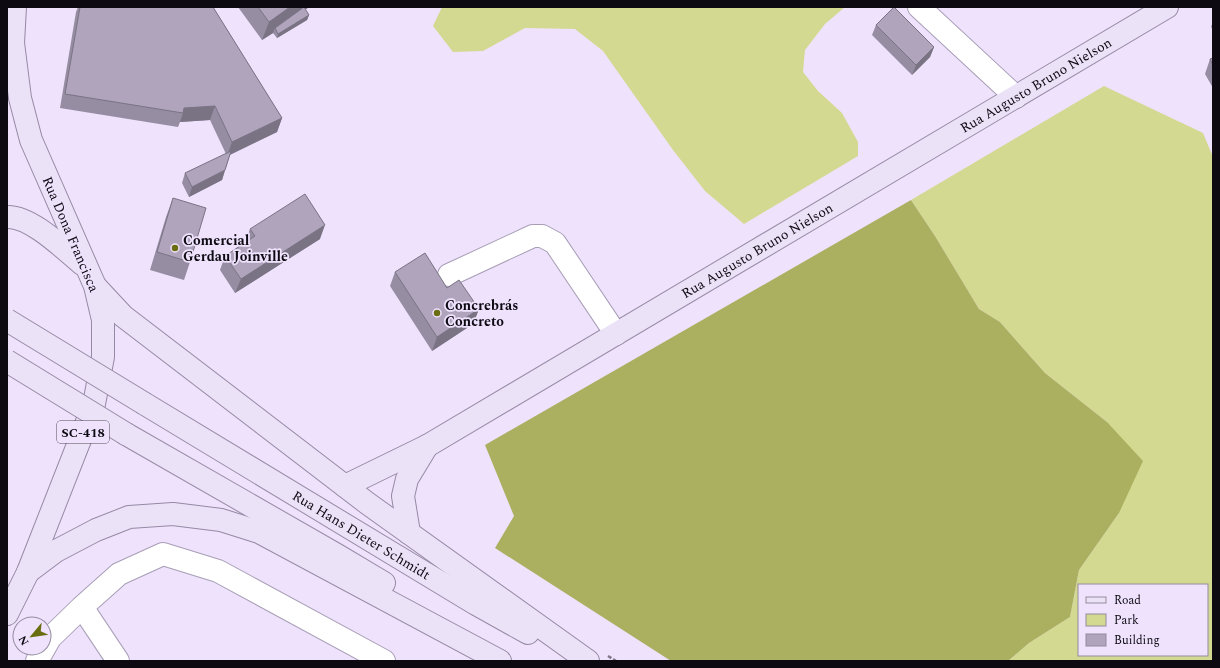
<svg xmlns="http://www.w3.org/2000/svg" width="1220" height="668" viewBox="0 0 1220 668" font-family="Spectral,serif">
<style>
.green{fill:#d4d991;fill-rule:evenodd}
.forest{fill:#abb061}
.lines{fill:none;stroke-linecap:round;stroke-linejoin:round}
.minor-casing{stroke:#a89eb6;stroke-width:24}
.major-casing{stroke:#9689a5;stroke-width:24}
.path{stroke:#81798a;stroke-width:2.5;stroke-dasharray:4 2;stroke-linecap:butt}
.minor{stroke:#fff;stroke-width:22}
.major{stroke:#ece2f8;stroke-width:22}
.major-bridge-casing{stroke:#9689a5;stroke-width:24;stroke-linecap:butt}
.major-bridge{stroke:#ece2f8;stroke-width:22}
.wall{fill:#968da2}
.shaded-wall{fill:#7a7384}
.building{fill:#afa4bc;stroke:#7a7384}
.poi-dot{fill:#6a6e11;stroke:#eee2fc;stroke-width:1.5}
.labels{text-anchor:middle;stroke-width:3.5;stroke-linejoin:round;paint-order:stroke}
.shield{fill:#eee2fc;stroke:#504b58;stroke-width:1}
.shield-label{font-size:13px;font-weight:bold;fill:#0d0a12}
.street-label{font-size:14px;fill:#0d0a12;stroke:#eee2fc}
.poi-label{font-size:14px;font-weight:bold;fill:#0d0a12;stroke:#eee2fc;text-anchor:start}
</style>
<rect width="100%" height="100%" fill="#eee2fc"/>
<path class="green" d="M442,7H845L825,24L805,50L803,72L818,91L842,113L858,142V156L744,224L705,191L673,150L603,51L575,29L525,28L483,51L453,52L433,26Z
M1104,86L1203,133L1213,157V661H1008L1029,643L1070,617L1079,570L1119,513L1107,422L1045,373L1000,322L979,309L935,236L911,200ZM1079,585H1207V655H1079Z"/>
<path class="forest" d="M911,200L935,236L979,309L1000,322L1045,373L1107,422L1143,461L1119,513L1079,570L1070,617L1029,643L1008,661H671L495,548L514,516L485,445Z"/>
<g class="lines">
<g class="minor-casing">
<path id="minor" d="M919,7L1016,97
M449,275L533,236H542L555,243L616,334
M82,607L118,661
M37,661L50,638L82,607L119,574L163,554L218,571L384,661"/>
</g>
<g class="major-casing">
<g id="major">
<path d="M7,217C31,216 64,249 82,264"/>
<path d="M96,287L123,316L367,503L588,661"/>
<path id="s1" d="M145,404L476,604L528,633"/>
<path d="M126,434L337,555L384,583"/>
<path id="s2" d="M345,486L427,446L1167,7"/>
<path d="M409,533L403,496L407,479L427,446"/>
<path d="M28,572L56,551L96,530L129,517L173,514L221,520L259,532L500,661"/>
<path d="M7,614L28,572L94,404L103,357V320L95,286L31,140L20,98L13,43L15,7"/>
</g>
</g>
<path class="path" d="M608,656L616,661"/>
<use href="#minor" class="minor"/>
<use href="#major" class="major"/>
<g class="major-bridge-casing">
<path id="major-bridge" d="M7,320L145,404
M7,361L126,434"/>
</g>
<use href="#major-bridge" class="major-bridge"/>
</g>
<path class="wall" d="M78,7H213L282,118L277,132L230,155L222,180L189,197L182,183L185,173L226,154L210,120L180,122L178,127L60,108L76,12Z
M238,7H309L305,10L309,15L307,20L277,38L273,33L262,40Z
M1213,22V29L1211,27Z
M876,25L934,47L930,57L912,75L872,35Z
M1213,58V88L1205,74L1210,59Z
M173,198L190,262L184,280L150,270L166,217Z
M250,229L320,239L235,293L220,270L225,256L245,242Z
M395,272L479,309L473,324L432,351L390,286Z"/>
<path class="shaded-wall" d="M290,7H309L276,30L275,28L273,33L262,40L269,22Z
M309,15L307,20L277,38L278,34Z
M934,47L930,57L912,75L916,65Z
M215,106L210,120L180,122L183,113L184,108Z
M282,118L277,132L227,156L232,142Z
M225,170L222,180L189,197L192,187Z
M325,225L320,239L235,293L241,279Z
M479,309L473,324L432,351L437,337Z"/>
<path class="building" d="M80,7H213L282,118L232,142L215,106L184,108L183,113L65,94Z
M258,7H290L269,22Z
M304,7L309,15L278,34L275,28Z
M894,7L934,47L916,65L876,25Z
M1213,58V65L1210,59Z
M231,151L225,170L192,187L185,173Z
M305,194L325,225L241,279L225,256L255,236L250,229Z
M173,198L206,208L190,262L157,252Z
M425,253L447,288L459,280L479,309L437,337L395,272Z"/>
<g class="poi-dot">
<circle cx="175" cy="248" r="4"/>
<circle cx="437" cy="313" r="4"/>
</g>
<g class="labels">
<rect class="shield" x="57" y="421" width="52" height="22" rx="3"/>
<g class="shield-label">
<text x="83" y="437">SC-418</text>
</g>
<g class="street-label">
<text dy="5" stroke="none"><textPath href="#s2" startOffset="799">Rua Augusto Bruno Nielson</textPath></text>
<text transform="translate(71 234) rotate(67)" y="5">Rua Dona Francisca</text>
<text dy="5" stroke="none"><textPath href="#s2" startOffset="475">Rua Augusto Bruno Nielson</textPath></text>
<text dy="5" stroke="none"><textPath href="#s1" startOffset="253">Rua Hans Dieter Schmidt</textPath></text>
</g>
<g class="poi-label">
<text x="183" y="245">Comercial<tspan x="183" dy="16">Gerdau Joinville</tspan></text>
<text x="445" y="310">Concrebrás<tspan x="445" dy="16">Concreto</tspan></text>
</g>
</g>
<rect width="1220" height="668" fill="none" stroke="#0d0a12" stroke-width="16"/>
<rect x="1078" y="584" width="130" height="72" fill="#eee2fc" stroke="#948c9e"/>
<rect x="1086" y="597" width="20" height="6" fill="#ece2f8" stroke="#948c9e"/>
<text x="1114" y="604" font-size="12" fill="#0d0a12">Road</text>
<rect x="1086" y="614" width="20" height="12" fill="#d4d991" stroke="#948c9e"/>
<text x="1114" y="624" font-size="12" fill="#0d0a12">Park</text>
<rect x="1086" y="634" width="20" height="12" fill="#afa4bc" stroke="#948c9e"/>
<text x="1114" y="644" font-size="12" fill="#0d0a12">Building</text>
<g transform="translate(32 636) rotate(241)"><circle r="19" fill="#eee2fc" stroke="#948c9e"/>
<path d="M0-3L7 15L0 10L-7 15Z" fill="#6a6e11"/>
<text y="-6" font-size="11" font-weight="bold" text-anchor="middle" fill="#0d0a12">N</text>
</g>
</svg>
